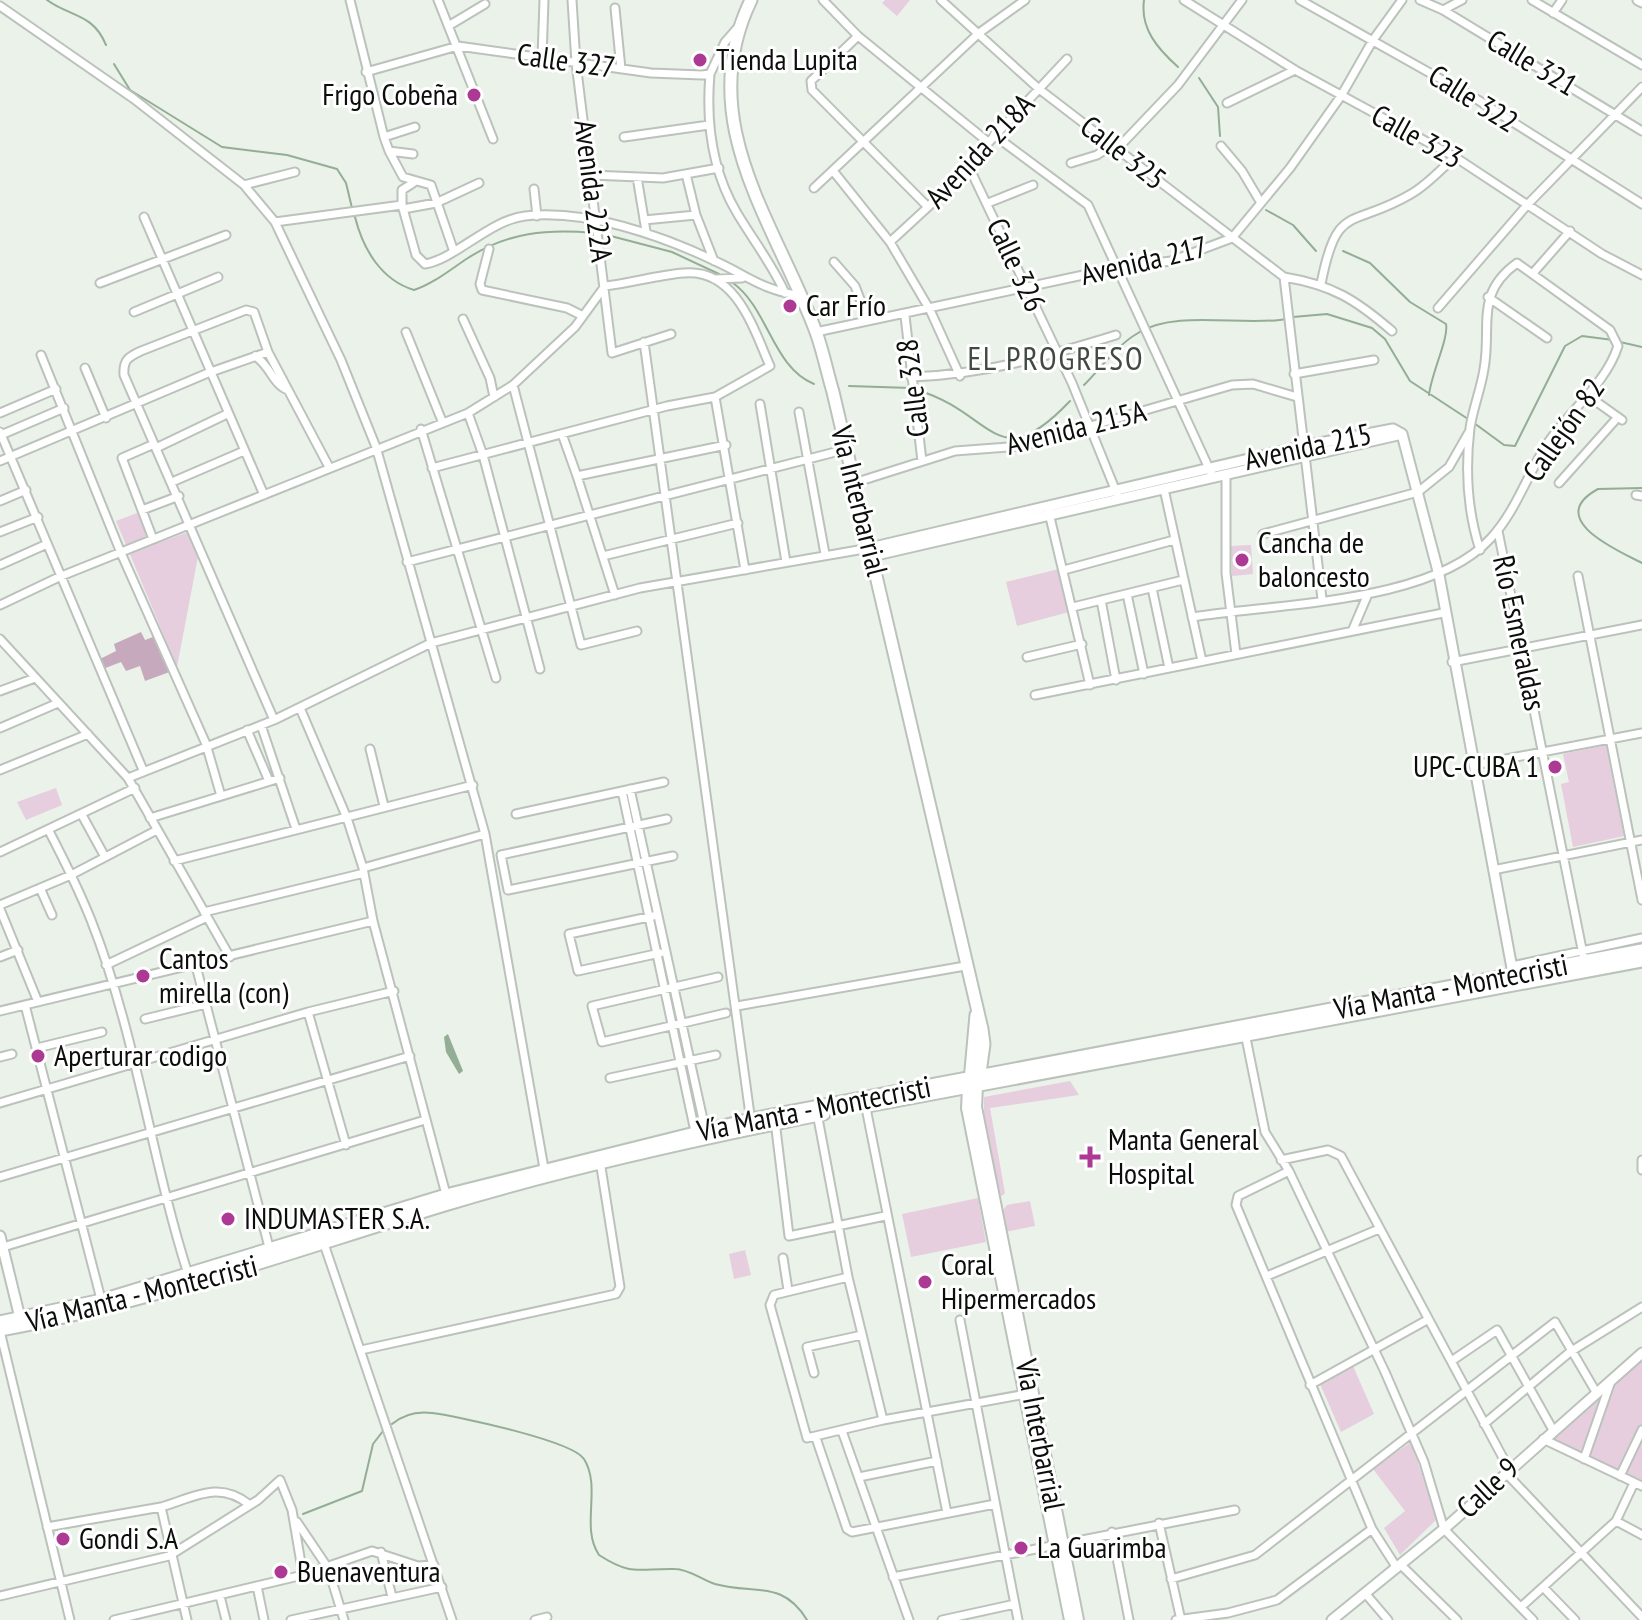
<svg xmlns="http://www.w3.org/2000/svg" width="1642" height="1620" viewBox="0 0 1642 1620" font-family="'PT Sans Narrow',sans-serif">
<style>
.green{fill:#e6cede}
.forest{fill:#c6a9bd}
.water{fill:#94ad95}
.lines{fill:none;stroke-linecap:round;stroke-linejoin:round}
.stream{stroke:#94ad95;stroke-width:2}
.minor-casing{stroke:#bbc2bb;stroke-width:11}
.tertiary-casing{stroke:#bbc2bb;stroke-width:13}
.secondary-casing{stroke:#bbc2bb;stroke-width:14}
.primary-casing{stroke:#bbc2bb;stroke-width:15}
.minor{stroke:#fff;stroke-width:7}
.tertiary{stroke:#fff;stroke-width:9}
.secondary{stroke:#fff;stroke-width:10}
.primary{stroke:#fff;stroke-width:11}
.poi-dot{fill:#ac3993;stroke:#fff;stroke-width:3}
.labels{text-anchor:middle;stroke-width:6;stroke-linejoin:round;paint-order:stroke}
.poi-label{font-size:30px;fill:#0c0e0c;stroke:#fff;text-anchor:start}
.street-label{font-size:30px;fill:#0c0e0c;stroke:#fff}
.neighbourhood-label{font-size:32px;letter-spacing:2px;fill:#424943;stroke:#fff}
</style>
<rect width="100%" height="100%" fill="#eaf2ea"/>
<path class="green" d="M885,0H910L897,16L882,3Z
M145,510L158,543L194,530L200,546L177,667L116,521Z
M1251,545L1253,574L1232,576L1231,546Z
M1059,569L1069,612L1017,626L1006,582Z
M1606,745L1624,836L1573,847L1561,784L1569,782L1563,754Z
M56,788L62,805L26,820L17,802Z
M1070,1081L1079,1095L990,1108L1005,1193L1002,1196L997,1192L984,1123V1097Z
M978,1198L986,1242L911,1257L902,1214Z
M1030,1201L1035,1226L1005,1232L1001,1213L1007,1205Z
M745,1250L751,1275L734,1279L729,1254Z
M1642,1359V1480L1551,1438Z
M1353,1366L1374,1414L1341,1432L1320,1384Z
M1411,1442L1437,1519L1400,1555L1384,1528L1405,1511L1373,1469Z"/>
<path class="forest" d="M141,632L145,640L161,634L175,670L145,681L140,666L126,671L121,662L103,669L98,660L116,651L114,644Z"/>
<path class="water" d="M448,1034L463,1071L459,1074L446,1052L444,1037Z"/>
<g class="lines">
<path class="stream" d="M47,0C70,17 93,13 106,45
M1144,0C1140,29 1158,49 1178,67
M114,64L130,90L222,147L287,155L337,169L346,183L352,208
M1199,78L1218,107L1220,136
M1266,210L1293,225L1316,251
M355,217C363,249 381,280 414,290C433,284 451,269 468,258C508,232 547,229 594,233
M607,235L672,252L719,274
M1343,251L1370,263L1410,302L1446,324C1449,338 1431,374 1429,395
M733,283C768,308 773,368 814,384
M1293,317L1327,314L1372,328L1385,339L1410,381L1468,419
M1620,342L1642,347
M1084,385C1101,368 1117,345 1138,333C1176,309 1244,327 1287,319
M849,386L911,388
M917,390C995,413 996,479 1070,401
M1474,423L1504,445L1515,446L1565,346L1582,336L1613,340
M1642,488L1598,489C1543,519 1619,551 1642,563
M392,1424C404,1414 417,1411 432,1413C457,1416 573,1441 584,1459C602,1488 580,1527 599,1555C633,1577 639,1568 675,1569C689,1569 702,1580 715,1584C754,1595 782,1579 807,1620
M303,1514L362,1491L373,1444L383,1431"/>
<g class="minor-casing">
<path id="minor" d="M350,0L384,137L415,127
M438,0L493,139
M572,0L576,63L612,353L671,334
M823,0L858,36L988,142
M941,0L1039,89L1284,277L1322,599
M1184,0L1295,70L1455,157L1602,254L1642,275
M1300,0L1478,100L1642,204
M1420,0L1443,10L1642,131
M1532,0L1642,65
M0,6L134,99L244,185L275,222L341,360L376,447L485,834L545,1174
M615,8L621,69
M1443,10L1462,0
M1553,13L1562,0
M450,25L485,4
M858,36L811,81L812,90L928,207
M542,58L544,0
M366,72L458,46L651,73L702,75L710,74L725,42L739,26
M710,74C706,121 712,171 737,213C753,240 772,264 785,293
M1227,103L1295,70
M994,135L1088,205L1213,477
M384,137L389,151L413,154
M624,137L709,125
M1221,146L1242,171L1261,203
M1117,149L1178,85L1242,0
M389,151L403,177L431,185L453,249
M1071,163L1097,155L1112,145
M968,165L1072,383L1117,494
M834,172L890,242L930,310L960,376
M686,174L696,215L714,261
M591,175L663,178L719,168
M637,177L646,231
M244,185L295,172
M814,188L979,33L1025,0
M534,189L537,216
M988,203L1033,185
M402,205V190L413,183
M403,209L436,203L479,183
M144,217L264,495
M644,220L696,215
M275,222L402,205L416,255L425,264C455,259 490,220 525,216C586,209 660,235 715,261C750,277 758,288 800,296
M890,242L928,207L1067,59
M489,249L480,284L482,290L567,308L583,316
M834,262L855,286L868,320
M1534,272L1570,231
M1284,277C1332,285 1355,299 1392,331
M714,279L742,278
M100,283L226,235
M1321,284C1337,201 1352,229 1411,194C1427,185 1441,169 1455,157
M1488,297L1547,338
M1438,308L1528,204L1642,87
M134,312L218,277
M905,316L922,461
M463,319L490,378L494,397
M406,332L442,421
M816,332L1116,268L1171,261L1232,238L1290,168L1341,96L1373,40L1402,0
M644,342L751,1122
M41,355L121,553L206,744L221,796
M255,356C270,365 273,385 288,390
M85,368L106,418
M1294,374L1374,360
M911,377C983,375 1048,356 1116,335
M513,385L581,645L637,631
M1587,395L1622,420
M715,397L745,570
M760,404L786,562
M799,412L825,554
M0,413L56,389
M468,413L483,455L540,669
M421,429L496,678
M0,432L143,770
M562,434L577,476
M1,435L64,408
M156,448L227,414
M0,461L208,373L268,352
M1226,474V573L1236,654
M172,482L244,451
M854,483L955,451L1022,446L1232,385L1253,384L1297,397
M1559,483L1618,417
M1164,489L1202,661
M1636,495L1642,496
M0,501L26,490
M142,510L179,496
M1049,513L1090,685
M1498,531L1585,964
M0,532L38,517
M1263,534L1418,492L1449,467L1469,432
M153,539L122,458L154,444
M603,556L738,523
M407,562L847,449
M0,565L47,544
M1064,570L1174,540
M1578,576L1642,900
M1152,588L1169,668
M1127,594L1144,674
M615,595L577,476L726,445
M1101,600L1116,680
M0,605L59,577L468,413L513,385L575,327L605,286C631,283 658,275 684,273C736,268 754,330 770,366L715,397L667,406L432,468
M1073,607L1183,580
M1192,617C1278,603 1431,604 1491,538C1516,511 1527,475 1547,444C1568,412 1606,384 1618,346L1610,330L1517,263C1474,294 1492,326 1484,369C1481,389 1473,408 1470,428C1465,470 1467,510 1480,550
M1353,629L1368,594
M0,639L128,778L230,957
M1027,657L1082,644
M1452,662L1642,625
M0,691L35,678
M1035,695L1443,613
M300,708L347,818L363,868L373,921L447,1198
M274,720L124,375C123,360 128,357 141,351L246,310L254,312L268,352L329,467
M261,725L296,829
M0,728L58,703
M247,730L269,781
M370,749L384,806
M1474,765L1642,733
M0,770L88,734
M128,778L274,720L431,643L640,588L870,548
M630,789L706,1133
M622,791L696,1136
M516,814L664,782
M82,815L105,857
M150,818L280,778
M667,819L501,855L508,890L673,856
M49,831C64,860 79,890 91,920C136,1034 151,1158 188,1274
M0,852L135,788
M174,861L473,785
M363,868L485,834
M1493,870L1642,840
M40,888L52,915
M0,905L71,875L157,830
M0,909L38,1002
M204,912L364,873
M653,916L569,934L578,971L660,953
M0,957L18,950
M106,965L207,917
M196,966L270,1251
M1512,966L1642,938
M718,977L592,1006L602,1042L726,1013
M25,1005L102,1303
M737,1006L965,966
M0,1011L373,921
M308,1012L346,1145
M145,1019L206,1004
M1245,1033L1265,1132L1289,1171L1385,1372L1424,1462L1444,1529L1533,1620
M37,1048L102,1032
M0,1057L12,1054
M610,1078L716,1055
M0,1103L308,1012L394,991
M865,1103L947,1513
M817,1113L848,1277L883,1420L1026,1394
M775,1121L789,1236L885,1216
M1281,1160L1328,1150L1341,1156L1509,1469
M1642,1160V1170
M1289,1171L1238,1196L1236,1205L1372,1529L1397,1568
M0,1177L410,1056
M323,1241L452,1620
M3,1247L425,1120
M783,1258L788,1290
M1267,1276L1379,1229
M848,1277L774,1295L770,1305L807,1438L883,1420
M960,1320L1018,1620
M0,1331L70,1620
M361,1350L616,1294L620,1287L600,1161
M1453,1360L1497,1330L1553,1430
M814,1373L807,1347L862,1335
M1310,1385L1427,1320
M1484,1424L1570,1352L1642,1307
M842,1431L909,1620
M816,1438L847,1529L852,1532L995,1504
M1543,1439L1642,1486
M1584,1459L1611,1381
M1505,1472L1642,1617
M1620,1476L1642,1430
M859,1477L937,1461
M1616,1521L1642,1535
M297,1522L328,1568L344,1620
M1159,1523L1181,1620
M47,1527L161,1507
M1112,1532L1129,1620
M381,1552L392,1597
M1401,1565L1457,1620
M893,1577L1235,1510
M1171,1579L1255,1555L1555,1322L1596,1392
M257,1586L264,1620
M1543,1587L1575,1620
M1365,1593L1388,1620
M0,1596L169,1556L258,1500L280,1480L292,1510L303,1575
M220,1596L226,1620
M1521,1607L1616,1521L1634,1483
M114,1620L303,1575L372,1551L418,1566L434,1565
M187,1620L161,1507C195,1497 219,1480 250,1505
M291,1620L442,1587
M535,1620L547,1617
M942,1620L1015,1604
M1176,1620L1228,1613L1277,1600L1372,1529"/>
</g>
<g class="tertiary-casing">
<path id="tertiary" d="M1638,0L1642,2
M1402,434L1439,575L1514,979
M870,548L1304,446L1393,429L1402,434
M872,556L1402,434
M0,1236L21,1322
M1332,1620L1444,1529L1642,1353"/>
</g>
<g class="secondary-casing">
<path id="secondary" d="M977,1086L976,1107L1078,1620
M968,1088L967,1108L1070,1620"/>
</g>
<g class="primary-casing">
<path id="primary" d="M751,0C692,121 776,224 816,332C823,351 827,372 833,392L982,1029L984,1044L979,1080
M970,1081L976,1015
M868,1106L1642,961
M0,1322L102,1300L446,1195L751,1119L1642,950
M0,1330C154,1302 299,1249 448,1204C571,1167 698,1139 824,1114"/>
</g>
<use href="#minor" class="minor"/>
<use href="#tertiary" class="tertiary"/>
<use href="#secondary" class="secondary"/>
<use href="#primary" class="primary"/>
</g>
<g class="poi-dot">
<circle cx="700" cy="60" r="8"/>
<circle cx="474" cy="95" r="8"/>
<circle cx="790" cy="306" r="8"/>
<circle cx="1242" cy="560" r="8"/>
<circle cx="1555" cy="767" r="8"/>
<circle cx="143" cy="976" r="8"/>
<circle cx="38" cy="1056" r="8"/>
<path d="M1086 1145h8v8h8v8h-8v8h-8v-8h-8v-8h8z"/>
<circle cx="228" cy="1219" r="8"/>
<circle cx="925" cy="1282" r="8"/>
<circle cx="63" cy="1539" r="8"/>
<circle cx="1021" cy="1548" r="8"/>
<circle cx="281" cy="1572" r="8"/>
</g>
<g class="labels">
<g class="poi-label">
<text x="716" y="70">Tienda Lupita</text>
<text x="458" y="105" text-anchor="end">Frigo Cobeña</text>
<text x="806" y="316">Car Frío</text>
<text x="1258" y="553">Cancha de<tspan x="1258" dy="34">baloncesto</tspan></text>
<text x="1539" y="777" text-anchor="end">UPC-CUBA 1</text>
<text x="159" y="969">Cantos<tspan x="159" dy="34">mirella (con)</tspan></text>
<text x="54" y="1066">Aperturar codigo</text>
<text x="1108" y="1150">Manta General<tspan x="1108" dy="34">Hospital</tspan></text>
<text x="244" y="1229">INDUMASTER S.A.</text>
<text x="941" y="1275">Coral<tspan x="941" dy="34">Hipermercados</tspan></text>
<text x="79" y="1549">Gondi S.A</text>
<text x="1037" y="1558">La Guarimba</text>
<text x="297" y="1582">Buenaventura</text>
</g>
<g class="street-label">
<text transform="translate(566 61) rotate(8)" y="10">Calle 327</text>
<text transform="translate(1532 63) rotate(31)" y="10">Calle 321</text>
<text transform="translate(1473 99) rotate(32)" y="10">Calle 322</text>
<text transform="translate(1417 137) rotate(29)" y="10">Calle 323</text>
<text transform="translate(980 151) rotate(-47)" y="10">Avenida 218A</text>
<text transform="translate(1123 153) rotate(38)" y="10">Calle 325</text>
<text transform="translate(593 191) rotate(83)" y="10">Avenida 222A</text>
<text transform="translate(1144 261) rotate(-13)" y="10">Avenida 217</text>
<text transform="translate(1016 265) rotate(65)" y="10">Calle 326</text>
<text transform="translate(913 388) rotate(-97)" y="10">Calle 328</text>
<text transform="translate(1076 428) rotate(-14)" y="10">Avenida 215A</text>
<text transform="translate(1564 430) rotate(-55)" y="10">Callejón 82</text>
<text transform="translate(1308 447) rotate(-12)" y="10">Avenida 215</text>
<text transform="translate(859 501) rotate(76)" y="10">Vía Interbarrial</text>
<text transform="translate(1519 633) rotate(78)" y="10">Río Esmeraldas</text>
<text transform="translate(1451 987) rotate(-11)" y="10">Vía Manta - Montecristi</text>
<text transform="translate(814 1109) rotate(-11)" y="10">Vía Manta - Montecristi</text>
<text transform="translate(142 1294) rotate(-14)" y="10">Vía Manta - Montecristi</text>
<text transform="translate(1040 1435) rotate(79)" y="10">Vía Interbarrial</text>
<text transform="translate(1488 1488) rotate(-43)" y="10">Calle 9</text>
</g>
<g class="neighbourhood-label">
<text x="1056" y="370">EL PROGRESO</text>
</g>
</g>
</svg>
